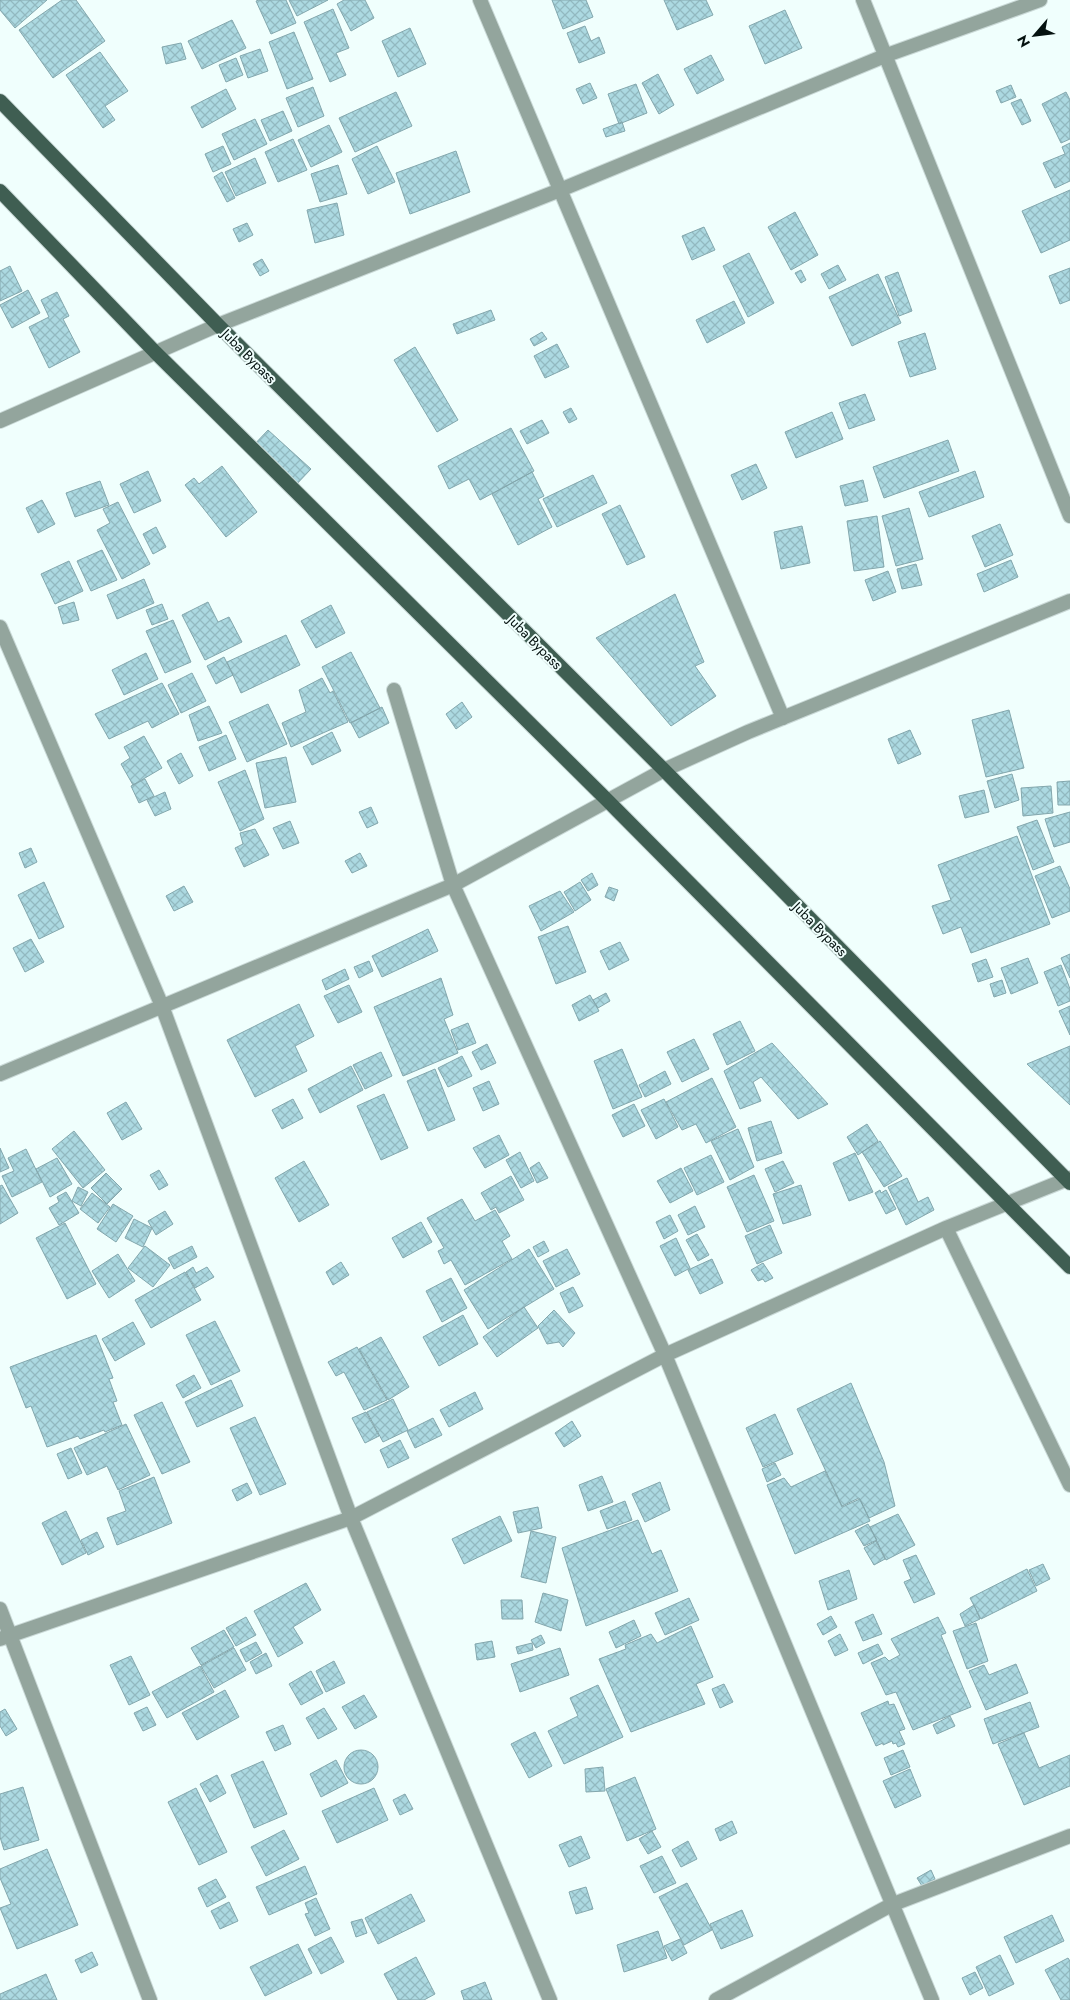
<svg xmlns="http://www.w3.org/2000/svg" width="1070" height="2000" viewBox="0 0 1070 2000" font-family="Jost,sans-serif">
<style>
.building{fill:url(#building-cross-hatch);stroke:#83a7ad}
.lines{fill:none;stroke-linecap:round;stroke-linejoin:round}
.minor-casing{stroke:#cad9d7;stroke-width:16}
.primary-casing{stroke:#cad9d7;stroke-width:16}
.minor{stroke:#93a59d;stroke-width:14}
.primary{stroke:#3f5e52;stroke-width:14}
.labels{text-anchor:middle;stroke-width:4;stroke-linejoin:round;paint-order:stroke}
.street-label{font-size:14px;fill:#051210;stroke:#f0fffd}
</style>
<defs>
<pattern id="building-cross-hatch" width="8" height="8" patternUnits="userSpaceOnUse" patternTransform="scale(1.25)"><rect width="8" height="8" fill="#acd9e1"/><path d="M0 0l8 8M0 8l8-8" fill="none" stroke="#92b9c0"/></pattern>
</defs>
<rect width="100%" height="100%" fill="#f0fffd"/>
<path class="building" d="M0,0H47L15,28L0,10Z
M62,0H76L105,41L53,78L19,30Z
M259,0H286L296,23L271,34L256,1Z
M289,0H328L297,16Z
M344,0H365L374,18L351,31L337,4Z
M552,0H586L593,17L563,29Z
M664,0H706L713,15L677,30Z
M333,9L349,48L336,53L346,75L330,82L304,22Z
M785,10L802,48L765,64L749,26Z
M232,20L246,48L202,69L188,41Z
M585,26L591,41L599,37L605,53L579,63L567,33Z
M410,28L426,64L398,77L382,41Z
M294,32L313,79L287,89L269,42Z
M181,43L186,59L166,64L162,47Z
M260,49L268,71L248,78L240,56Z
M100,52L128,91L105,106L115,120L103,128L66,75Z
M711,55L724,80L697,94L684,69Z
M236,58L243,75L226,82L219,65Z
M658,74L674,105L659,114L642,83Z
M590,83L597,98L583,104L576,89Z
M636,84L647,113L619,124L608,94Z
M1011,85L1016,97L1001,103L996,91Z
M313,87L324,116L298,127L286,98Z
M226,89L236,109L202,128L191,107Z
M396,92L412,126L355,152L339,118Z
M1066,92L1070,100V139L1061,143L1042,104Z
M1021,99L1031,121L1022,125L1011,103Z
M283,111L292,131L270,141L261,120Z
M255,119L267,144L234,160L222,134Z
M622,122L625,131L606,137L603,129Z
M329,125L342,152L311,167L298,140Z
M293,139L307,170L278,182L265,152Z
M1070,143V181L1055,188L1043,163L1065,154L1062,147Z
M223,146L231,164L213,172L205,154Z
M377,146L395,182L368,194L352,159Z
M456,151L470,192L410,214L396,173Z
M255,158L266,183L236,196L225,172Z
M338,165L347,194L320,202L311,174Z
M222,172L235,198L227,202L214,177Z
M1070,190V240L1041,253L1022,211Z
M337,203L344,235L315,243L307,210Z
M795,212L818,255L791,270L768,227Z
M247,223L253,235L239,242L233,229Z
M704,227L715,250L692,260L682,236Z
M749,253L774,303L748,317L723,266Z
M262,259L269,271L260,276L253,264Z
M838,265L846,280L829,289L821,274Z
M10,266L22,291L0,301V271Z
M1070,268V300L1060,304L1049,276Z
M801,270L806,280L801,283L795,273Z
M898,272L912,311L899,316L885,277Z
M878,274L901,323L852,346L829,297Z
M28,290L40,313L12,328L0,305Z
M57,292L69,316L63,319L80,352L49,368L29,327L49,317L41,300Z
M734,301L745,323L707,343L696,320Z
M491,310L495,320L457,334L453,324Z
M542,332L547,339L534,346L530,339Z
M925,333L936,369L910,377L898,342Z
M557,344L569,367L545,378L534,356Z
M415,347L458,420L437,432L394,360Z
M865,394L875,420L849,429L839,403Z
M571,408L577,419L569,423L563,412Z
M832,412L843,439L796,458L785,432Z
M542,420L549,433L527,444L520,431Z
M511,428L534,471L480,500L469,479L449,489L438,466Z
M268,430L311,469L293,488L251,448Z
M948,440L959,471L884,498L873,467Z
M756,464L767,488L742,500L731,475Z
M222,466L257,512L226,537L185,485L194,478L199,484Z
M148,471L161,501L134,513L120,484Z
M975,471L984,497L929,517L919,492Z
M532,472L544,496L538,499L552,527L518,545L492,494Z
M593,475L607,503L557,527L543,499Z
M863,480L868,501L845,506L840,486Z
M100,481L109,505L75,517L66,493Z
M42,500L55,524L38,533L26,508Z
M118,502L150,564L122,579L97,530L110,523L103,509Z
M620,505L645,557L627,565L602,514Z
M909,508L923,559L896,566L882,516Z
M877,516L884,567L854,571L847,521Z
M1000,524L1013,555L985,567L972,536Z
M802,526L810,563L781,569L774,532Z
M156,527L166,547L153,554L143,534Z
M102,550L117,580L91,591L77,561Z
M1011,560L1018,577L984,592L977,574Z
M69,561L83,591L55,604L41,574Z
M916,564L922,585L902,589L897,569Z
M888,571L896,592L873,601L865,580Z
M144,579L154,603L117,619L107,595Z
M675,594L704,662L695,666L716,696L671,726L596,638Z
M74,602L79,620L63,624L58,607Z
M208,602L218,622L229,617L242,642L205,660L182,615Z
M162,604L168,619L152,625L146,610Z
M331,605L345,633L316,648L301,621Z
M173,620L191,662L165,673L146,631Z
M286,635L300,665L241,693L227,662Z
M351,652L380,708L350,723L322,667Z
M146,653L158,679L124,695L112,670Z
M224,657L233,675L216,684L207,666Z
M192,673L206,701L181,713L168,685Z
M322,678L330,693L333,691L348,722L291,747L282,723L306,712L299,690Z
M162,683L179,714L152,728L148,721L109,739L95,714Z
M462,702L472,717L456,729L446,714Z
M268,704L287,744L247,762L229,722Z
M209,706L222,733L198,741L189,715Z
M382,707L389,723L359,738L351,723Z
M1009,710L1024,768L986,777L972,720Z
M910,730L921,754L898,764L888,739Z
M332,732L341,751L312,765L303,747Z
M226,735L236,759L209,771L199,747Z
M144,736L162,768L133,785L121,764L130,758L124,747Z
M181,753L193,776L179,784L167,761Z
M286,757L296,802L265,808L256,763Z
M245,770L264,819L240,831L218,782Z
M1012,774L1019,800L995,808L987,781Z
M145,779L154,796L139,803L131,786Z
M1070,781V805H1058L1057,782Z
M1051,786L1053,813L1023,816L1021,788Z
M984,790L989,812L965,818L959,796Z
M165,792L171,809L155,816L147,800Z
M371,807L378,823L367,828L359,812Z
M1070,812V842L1054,847L1045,819Z
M1037,820L1054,862L1033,870L1017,827Z
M290,821L299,843L283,849L273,828Z
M255,829L269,855L244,867L235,848L243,844L240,833Z
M1017,836L1050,924L971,953L961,927L943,934L932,906L951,900L938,865Z
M31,848L37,862L25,868L19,853Z
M360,853L367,866L352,873L345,861Z
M1060,866L1070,889V911L1052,918L1035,876Z
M592,873L598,885L588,891L581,880Z
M44,882L64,927L39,939L18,895Z
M580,882L591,900L575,911L564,892Z
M184,886L193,902L174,911L166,896Z
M609,887L618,890L614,901L605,897Z
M560,891L574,912L541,931L529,906Z
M568,926L586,972L556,984L538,937Z
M428,929L438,951L382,977L372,956Z
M31,939L44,962L25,972L13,948Z
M620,942L629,960L609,970L600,951Z
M1070,954V978L1061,958Z
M1028,958L1038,983L1011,994L1001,968Z
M986,959L993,977L978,982L972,964Z
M369,961L373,971L359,978L354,967Z
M1061,965L1070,989V1001L1058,1006L1044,972Z
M345,969L349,979L326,990L322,980Z
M441,978L453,1015L444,1019L458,1053L403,1076L374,1007Z
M1002,980L1006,993L994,997L990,984Z
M349,985L362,1012L338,1023L324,996Z
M606,993L610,1001L598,1008L593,1000Z
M590,995L599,1011L579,1021L572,1005Z
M299,1004L314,1036L295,1046L307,1071L255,1097L227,1040Z
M1070,1006V1035L1059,1011Z
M740,1021L755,1051L727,1065L713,1034Z
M468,1023L476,1043L458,1050L451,1030Z
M694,1039L709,1069L682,1082L667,1052Z
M772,1043L828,1104L798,1119L761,1077L753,1082L761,1101L740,1109L724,1071Z
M487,1044L496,1063L481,1070L472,1052Z
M1070,1046V1105L1027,1064Z
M622,1049L642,1097L613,1109L594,1061Z
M381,1052L392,1076L365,1089L353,1065Z
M462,1056L472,1076L448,1087L438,1068Z
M351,1066L363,1090L320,1113L308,1089Z
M435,1069L455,1120L428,1131L407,1081Z
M665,1071L671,1084L645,1097L639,1085Z
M712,1078L736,1127L706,1143L696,1124L682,1130L666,1102Z
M489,1081L499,1104L483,1111L473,1088Z
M384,1094L408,1148L381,1160L357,1106Z
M293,1099L303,1118L282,1129L272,1110Z
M664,1099L678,1127L656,1139L641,1110Z
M126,1102L142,1129L122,1140L107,1113Z
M634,1104L645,1126L623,1137L612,1115Z
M771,1121L782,1153L757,1161L748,1128Z
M867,1124L878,1141L858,1155L847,1137Z
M738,1129L754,1167L730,1180L711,1141Z
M74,1131L105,1170L83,1188L52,1149Z
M499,1135L509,1155L485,1168L473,1148Z
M880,1141L902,1176L884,1187L862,1152Z
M0,1148L9,1168L0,1172Z
M26,1149L42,1182L12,1197L2,1176L14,1171L8,1158Z
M520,1152L534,1181L521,1188L506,1160Z
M855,1153L873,1192L849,1201L833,1163Z
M711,1155L724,1182L697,1195L684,1168Z
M57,1158L72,1184L50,1197L36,1169Z
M304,1161L329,1205L299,1222L275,1178Z
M783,1161L794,1183L775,1192L765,1169Z
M539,1162L548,1178L537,1183L530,1168Z
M681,1168L693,1191L670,1203L657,1181Z
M159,1170L168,1185L159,1190L150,1175Z
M106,1173L122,1189L107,1204L91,1188Z
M754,1175L774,1221L747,1232L727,1187Z
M511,1176L524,1200L499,1213L496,1207L491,1210L481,1193Z
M907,1178L918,1202L928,1197L934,1210L906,1225L888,1187Z
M2,1185L18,1213L0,1224V1186Z
M801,1185L811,1215L783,1224L773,1194Z
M78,1187L88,1192L81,1206L72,1201Z
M880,1190L881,1193L886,1190L896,1209L886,1214L875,1193Z
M66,1192L79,1213L59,1225L49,1208L59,1202L57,1197Z
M92,1193L110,1207L98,1223L80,1209Z
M462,1199L475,1221L495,1210L510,1236L502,1241L512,1259L465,1285L451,1260L444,1264L438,1251L444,1248L427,1218Z
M113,1204L133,1216L116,1242L97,1229Z
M695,1206L705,1227L688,1235L678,1215Z
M165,1211L173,1224L156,1235L148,1221Z
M670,1215L678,1231L664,1239L656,1222Z
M134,1219L152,1228L143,1247L125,1238Z
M421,1222L432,1242L403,1258L392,1238Z
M65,1223L96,1284L67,1299L36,1238Z
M770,1225L782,1253L757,1264L745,1236Z
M697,1234L709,1255L698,1261L686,1240Z
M676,1238L690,1268L675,1276L660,1246Z
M544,1241L549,1251L538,1257L533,1247Z
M145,1246L170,1265L153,1287L128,1268Z
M192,1246L197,1257L174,1269L168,1258Z
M529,1249L554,1289L488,1329L464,1290Z
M567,1249L580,1274L556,1287L543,1261Z
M118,1254L135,1281L109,1298L92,1271Z
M712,1259L723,1283L700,1294L688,1270Z
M341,1262L349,1275L333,1285L326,1272Z
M763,1263L773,1278L765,1282L763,1279L758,1281L751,1270Z
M193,1267L196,1273L207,1267L214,1277L195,1288L186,1272Z
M185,1272L201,1300L151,1328L135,1300Z
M451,1278L467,1308L442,1322L426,1291Z
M573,1287L583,1306L569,1313L560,1293Z
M524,1307L538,1328L497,1357L483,1337Z
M554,1310L575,1333L563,1347L559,1342L547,1344L538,1326Z
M463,1315L478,1344L439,1366L423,1337Z
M215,1321L240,1371L211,1385L186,1335Z
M133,1322L145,1344L115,1361L102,1339Z
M96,1335L113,1378L109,1379L117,1401L113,1402L122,1425L105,1432L104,1430L80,1439L78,1436L47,1447L31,1406L26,1408L10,1367Z
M381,1337L409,1387L388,1400L359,1349Z
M357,1347L387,1400L364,1410L344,1372L336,1376L328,1362Z
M194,1375L201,1388L183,1398L176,1385Z
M231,1380L243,1406L197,1427L185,1402Z
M851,1383L884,1462L895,1506L869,1518L859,1498L842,1506L797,1409Z
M475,1392L483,1409L449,1427L440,1410Z
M393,1399L408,1430L383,1442L367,1412Z
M162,1402L190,1462L162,1474L134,1415Z
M366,1412L379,1436L365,1443L352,1418Z
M775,1414L793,1454L763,1467L746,1428Z
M255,1417L286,1484L260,1495L230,1428Z
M433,1418L442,1435L415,1448L407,1431Z
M572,1421L581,1436L564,1447L555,1433Z
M126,1424L150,1475L118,1490L107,1466L87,1475L74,1448Z
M400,1440L409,1458L388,1468L380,1450Z
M71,1448L82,1473L68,1479L57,1454Z
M775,1463L781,1475L767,1482L762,1469Z
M825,1471L842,1507L860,1499L870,1521L795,1554L767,1485L784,1478L791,1487Z
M602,1476L613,1502L588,1511L579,1485Z
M154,1477L172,1523L117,1545L107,1518L126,1511L119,1491Z
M660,1482L670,1510L645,1522L632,1494Z
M247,1483L252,1493L237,1501L232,1490Z
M625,1501L632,1520L607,1529L600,1511Z
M538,1507L542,1528L518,1533L513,1512Z
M66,1511L86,1553L62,1565L42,1523Z
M898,1514L915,1545L886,1560L870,1527Z
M500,1516L512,1541L464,1564L452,1539Z
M638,1520L652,1554L661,1550L678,1591L586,1626L562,1548Z
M868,1524L877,1540L864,1546L855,1531Z
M531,1531L556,1537L546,1583L521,1577Z
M97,1532L104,1547L88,1555L81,1540Z
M876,1541L885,1559L874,1565L864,1548Z
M916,1555L935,1594L914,1603L904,1582L911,1579L903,1560Z
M1043,1564L1050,1579L1036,1586L1029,1570Z
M1027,1569L1037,1591L981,1619L970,1598Z
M849,1570L857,1599L828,1610L819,1581Z
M306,1583L321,1610L293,1627L303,1643L278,1657L254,1611Z
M543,1593L568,1600L561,1631L535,1622Z
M689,1598L699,1620L665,1635L655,1613Z
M501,1600H522L523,1619H502Z
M974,1605L980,1619L965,1626L960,1614Z
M873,1614L882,1634L863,1641L855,1622Z
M831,1616L837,1627L823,1635L817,1624Z
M246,1617L256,1635L236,1646L226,1628Z
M938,1617L946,1633L941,1635L971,1707L913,1730L896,1692L886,1695L871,1663L885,1657L889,1661L900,1655L891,1639Z
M634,1620L641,1636L616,1648L609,1632Z
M976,1623L988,1661L967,1669L953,1631Z
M691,1626L713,1677L696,1684L705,1704L631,1732L599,1659L626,1649L625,1645L651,1634L657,1643Z
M224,1630L234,1647L201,1665L191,1648Z
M840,1634L848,1650L835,1656L828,1641Z
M541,1635L545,1643L536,1648L531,1640Z
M492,1641L495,1657L477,1660L475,1644Z
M256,1642L262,1653L246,1662L240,1650Z
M532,1643L533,1650L518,1654L516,1647Z
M878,1644L883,1654L863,1664L858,1653Z
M234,1648L246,1670L214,1688L201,1666Z
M560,1648L569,1675L520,1692L511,1664Z
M266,1653L272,1666L256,1674L250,1662Z
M131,1656L150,1695L129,1705L110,1665Z
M334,1661L345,1683L326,1692L316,1671Z
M1016,1664L1028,1693L986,1710L969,1671L984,1665L989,1675Z
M200,1666L214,1692L167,1718L152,1692Z
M311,1671L323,1693L301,1705L289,1684Z
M724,1684L733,1702L720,1708L712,1689Z
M598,1685L623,1737L564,1764L548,1731L578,1716L570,1698Z
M225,1690L239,1717L197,1740L182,1713Z
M364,1695L377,1717L355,1729L342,1707Z
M888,1701L889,1705L894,1704L905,1729L899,1731L905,1744L898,1747L896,1743L893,1744L892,1741L883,1745V1743L876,1746L861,1713Z
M1030,1702L1039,1727L993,1744L984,1719Z
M147,1707L156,1725L143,1731L134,1713Z
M324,1708L337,1729L318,1739L306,1718Z
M5,1709L17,1729L6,1736L0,1726V1712Z
M950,1716L955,1726L937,1734L933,1725Z
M283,1725L291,1744L275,1751L266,1732Z
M535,1732L552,1766L529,1778L511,1744Z
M1024,1733L1039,1768L1070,1755V1786L1024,1805L998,1744Z
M903,1750L910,1767L891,1775L884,1758Z
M344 1767a17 17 0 1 1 34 0a17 17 0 1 1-34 0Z
M336,1760L348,1783L321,1797L310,1774Z
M263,1761L287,1814L254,1828L231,1775Z
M603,1767L605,1791L586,1792L585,1769Z
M910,1769L921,1796L895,1808L883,1781Z
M217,1775L226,1793L210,1802L200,1784Z
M635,1777L656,1829L627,1841L606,1789Z
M23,1787L39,1840L4,1850L0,1837V1794Z
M196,1788L227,1852L199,1865L168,1802Z
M374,1788L388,1820L337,1843L322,1811Z
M405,1794L413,1809L400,1815L393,1800Z
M732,1821L737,1833L720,1841L715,1829Z
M284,1830L299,1859L266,1876L251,1847Z
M652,1831L661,1847L648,1854L639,1839Z
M581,1836L590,1858L569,1867L559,1845Z
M688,1841L697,1859L681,1867L672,1850Z
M47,1849L78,1925L17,1949L0,1908L11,1904L0,1878V1869Z
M662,1856L676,1883L654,1893L640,1866Z
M305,1866L317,1894L269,1915L256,1887Z
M931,1870L935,1879L922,1886L917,1878Z
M216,1879L226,1897L207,1907L198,1888Z
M687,1883L712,1930L684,1945L659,1897Z
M586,1887L593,1909L576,1914L569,1892Z
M411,1894L425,1921L378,1944L365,1918Z
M316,1898L330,1929L315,1936L305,1914L309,1913L305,1903Z
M229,1902L238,1921L220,1929L211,1911Z
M742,1910L753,1936L721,1949L710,1924Z
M1052,1915L1064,1941L1016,1963L1004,1937Z
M362,1919L367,1933L356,1937L351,1922Z
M658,1931L667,1958L624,1972L617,1945Z
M331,1937L344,1962L321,1974L308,1949Z
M680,1939L687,1953L672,1961L664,1946Z
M298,1944L312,1973L265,1996L250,1967Z
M92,1952L98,1965L81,1973L75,1960Z
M1000,1955L1014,1984L989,1996L976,1967Z
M416,1957L435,1994L424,2000H398L384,1974Z
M1068,1958L1070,1961V2000H1061L1045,1970Z
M975,1972L983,1988L970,1995L962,1978Z
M46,1974L57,2000H0V1994Z
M485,1982L492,2000H464L461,1991Z"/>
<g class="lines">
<g class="minor-casing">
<path id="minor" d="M480,0L783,718
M863,0L1070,516
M0,421L218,325L560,190L887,55L1040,0
M0,627L162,1006L351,1518L550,2000
M394,690L453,885L665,1355L932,2000
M0,1074L453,885L664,770L748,732L1070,601
M946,1228L1070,1485
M0,1609L150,2000
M0,1639L351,1518L665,1355L946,1228L1070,1178
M716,2000L891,1905L1070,1836"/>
</g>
<g class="primary-casing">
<path id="primary" d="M0,101L218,325L664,770L1070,1183
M0,191L155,352L608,801L1070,1267"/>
</g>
<use href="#minor" class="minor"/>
<use href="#primary" class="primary"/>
</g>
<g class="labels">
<g class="street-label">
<text transform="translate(249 356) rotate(45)" y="5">Juba Bypass</text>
<text transform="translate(535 642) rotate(45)" y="5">Juba Bypass</text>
<text transform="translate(820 929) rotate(45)" y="5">Juba Bypass</text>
</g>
</g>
<g transform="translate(1035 35) rotate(242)" stroke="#f0fffd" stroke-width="4" paint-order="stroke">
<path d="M0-4L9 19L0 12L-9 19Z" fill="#051210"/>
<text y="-8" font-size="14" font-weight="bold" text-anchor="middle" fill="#051210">N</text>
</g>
</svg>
